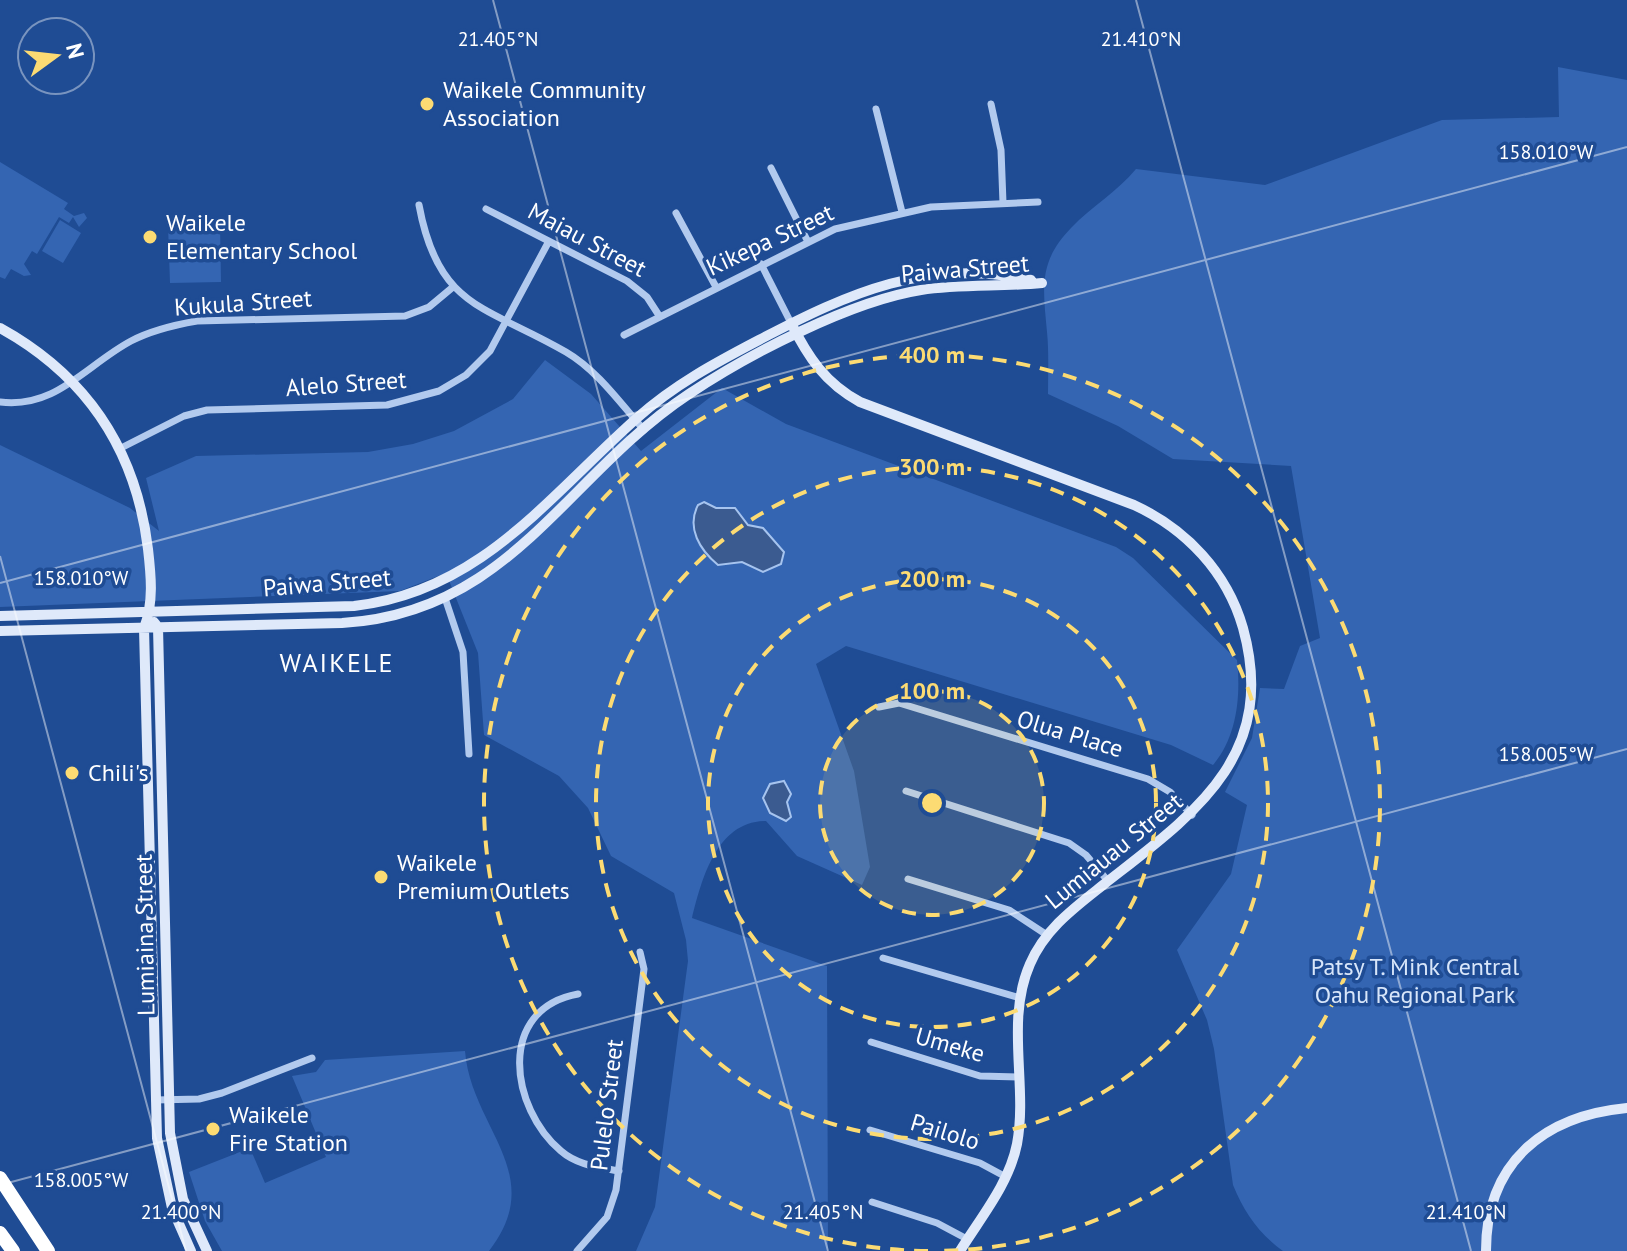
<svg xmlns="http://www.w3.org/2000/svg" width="1627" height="1251" viewBox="0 0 1627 1251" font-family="'PT Sans',sans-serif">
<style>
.green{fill:#3465b2}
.water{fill:#3b5b90;stroke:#a6c4ef;stroke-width:2}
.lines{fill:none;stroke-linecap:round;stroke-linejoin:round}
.street{stroke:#b2caee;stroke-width:7}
.secondary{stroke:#dfe9fa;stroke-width:10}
.highway{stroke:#fff;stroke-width:14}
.ticks{fill:none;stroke:#fff;stroke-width:2;stroke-opacity:0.45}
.ring{fill:none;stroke:#fcdb73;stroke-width:4;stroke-dasharray:14 10}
.poi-dot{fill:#fcdb73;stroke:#1f4c94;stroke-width:3}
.labels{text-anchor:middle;stroke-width:7;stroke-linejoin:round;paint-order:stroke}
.poi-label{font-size:24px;fill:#fff;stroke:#1f4c94;text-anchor:start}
.street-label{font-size:24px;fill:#fff;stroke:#1f4c94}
.park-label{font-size:24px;fill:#d8e6fa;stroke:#1f4c94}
.neighbourhood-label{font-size:26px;letter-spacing:2px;fill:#fff;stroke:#1f4c94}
.ticks-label{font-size:20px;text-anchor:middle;fill:#fff;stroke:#1f4c94;stroke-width:7;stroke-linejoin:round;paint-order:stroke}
.centre{fill:#fcdb73;stroke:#1f4c94;stroke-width:4}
.ring-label{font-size:24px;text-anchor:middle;font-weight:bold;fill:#fcdb73;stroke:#1f4c94;stroke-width:7;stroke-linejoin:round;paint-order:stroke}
</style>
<rect width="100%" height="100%" fill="#1f4c94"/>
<path class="green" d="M1558,67L1627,80V1251H1283C1259,1234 1244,1212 1233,1185L1214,1049L1207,1020L1177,950L1231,874L1247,805L1225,792L1252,738L1260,688L1284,689L1300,646L1320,638L1291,466L1173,459L1118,426L1048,394C1048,373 1049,352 1047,332C1043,288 1038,262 1071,228C1092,206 1117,192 1136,169L1265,185L1442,120L1559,117Z
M0,162L68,203L64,209L74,216L84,213L87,218L79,227L73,217L69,223L59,217L37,254L32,251L24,264L31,275L24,276L11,269L5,279L0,277Z
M60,220L81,233L63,263L42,251Z
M220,224L221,282L170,283L168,225Z
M545,360L591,394L641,451L722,388L786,424L1116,547L1133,558L1237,660C1241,696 1237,737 1213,765L1171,745L846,646L816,664L854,771L870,867L862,885L797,856L766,821C717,821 702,878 692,918L827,966L828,1251H636L655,1207L688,961L686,940L674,893L611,856L588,808L559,776L484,735L478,653L446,573L400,591L0,607V445L130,508L159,531L146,478L196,456L368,452L413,444L454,431L513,399Z
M465,1051C471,1128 549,1174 489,1251H222L205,1221L189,1172L250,1148L265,1183L326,1157L292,1076L316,1072L325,1060Z"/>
<path class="water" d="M704,502L716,508H735L748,525L763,528L784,552L781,564L763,572L742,562L718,565C700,550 686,528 698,505Z
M784,781L791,794L787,802L791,817L786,821L770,813L763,798L770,784Z"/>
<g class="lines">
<path class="street" d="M991,104L1001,150L1003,203
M876,109L902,212
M771,168L807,240
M419,205C438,309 487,306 566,352C597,370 621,404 644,430
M486,209L627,281L647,297L660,317
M676,213L716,287
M761,264L791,323
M624,335L835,229L931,207L1038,202
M0,402C56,409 86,365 131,341C152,330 174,325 197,321L405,316L429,307L453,287
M121,448L184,416L207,410L387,405L439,391L466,375L490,351L549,241
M445,598L463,652L469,754
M879,707L899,703L1148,779L1170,792L1192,815
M906,791L1069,843L1086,855L1108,881
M908,879L1009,910L1047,935
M883,958L1020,998
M578,994C496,1009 510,1108 561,1151C577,1165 598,1167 619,1171
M871,1042L980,1076L1019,1077
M155,1100L199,1099L222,1093L312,1058
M870,1130L980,1163L1006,1177
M872,1202L937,1223L967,1239
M577,1251L607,1217L616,1190L644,969L640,952"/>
<path class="secondary" d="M791,323C808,357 825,383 860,402L1134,505C1186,529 1227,572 1243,628C1279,758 1191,816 1103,885C1074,908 1045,929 1030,964C1005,1021 1028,1085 1017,1144C1009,1184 981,1217 960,1251
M0,328C87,376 136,450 148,549C151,575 154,603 144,628L157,1138L172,1208L191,1251
M0,616L354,606C480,592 548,497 637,418C674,385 715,363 759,340C851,292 926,258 1031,280
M154,622L158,627L170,1133L183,1199L207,1251
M0,631L342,623C511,613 565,476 689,394C749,354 851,301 921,290C961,284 1002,287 1042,283
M1486,1251C1486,1163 1543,1116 1627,1108"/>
<path class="highway" d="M0,1178L48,1251
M0,1233L13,1251"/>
</g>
<path class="ticks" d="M493,0L828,1251M1136,0L1471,1251M0,556L186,1251M0,583L1627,147M0,1185L1627,749"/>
<circle cx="932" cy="803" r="112" fill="#fcdb73" fill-opacity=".12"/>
<g class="ring">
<circle cx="932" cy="803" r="112"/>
<circle cx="932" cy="803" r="224"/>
<circle cx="932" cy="803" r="336"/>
<path d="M928 1251A448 448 0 1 1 936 1251"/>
</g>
<g class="poi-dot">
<circle cx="427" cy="104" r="8"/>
<circle cx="150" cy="237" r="8"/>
<circle cx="72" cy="773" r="8"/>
<circle cx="381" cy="877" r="8"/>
<circle cx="213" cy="1129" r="8"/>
</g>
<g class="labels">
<g class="poi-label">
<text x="443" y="98">Waikele Community<tspan x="443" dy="28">Association</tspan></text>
<text x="166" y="231">Waikele<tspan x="166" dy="28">Elementary School</tspan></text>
<text x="88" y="781">Chili's</text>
<text x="397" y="871">Waikele<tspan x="397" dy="28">Premium Outlets</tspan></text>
<text x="229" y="1123">Waikele<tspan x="229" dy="28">Fire Station</tspan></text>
</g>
<g class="street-label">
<text transform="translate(587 240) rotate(28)" y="8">Maiau Street</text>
<text transform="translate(770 240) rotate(-25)" y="8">Kikepa Street</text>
<text transform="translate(965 269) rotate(-5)" y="8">Paiwa Street</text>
<text transform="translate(243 303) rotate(-4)" y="8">Kukula Street</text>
<text transform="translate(346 384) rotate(-4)" y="8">Alelo Street</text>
<text transform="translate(327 583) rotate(-5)" y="8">Paiwa Street</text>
<text transform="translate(1070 734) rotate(17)" y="8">Olua Place</text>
<text transform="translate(1114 851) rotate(-39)" y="8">Lumiauau Street</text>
<text transform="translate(145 935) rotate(-91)" y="8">Lumiaina Street</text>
<text transform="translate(950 1045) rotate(16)" y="8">Umeke</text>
<text transform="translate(607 1105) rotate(-83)" y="8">Pulelo Street</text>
<text transform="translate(945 1132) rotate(17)" y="8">Pailolo</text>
</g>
<g class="park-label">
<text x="1415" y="975">Patsy T. Mink Central<tspan x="1415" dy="28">Oahu Regional Park</tspan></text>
</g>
<g class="neighbourhood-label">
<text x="337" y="672">WAIKELE</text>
</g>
</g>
<g class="ticks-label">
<text x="498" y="46">21.405°N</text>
<text x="1141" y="46">21.410°N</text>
<text x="1546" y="159">158.010°W</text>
<text x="81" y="585">158.010°W</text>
<text x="1546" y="761">158.005°W</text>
<text x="81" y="1187">158.005°W</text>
<text x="181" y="1219">21.400°N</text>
<text x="823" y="1219">21.405°N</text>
<text x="1466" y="1219">21.410°N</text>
</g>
<circle cx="932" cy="803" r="12" class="centre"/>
<g class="ring-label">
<text x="932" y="363">400 m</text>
<text x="932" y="475">300 m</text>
<text x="932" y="587">200 m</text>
<text x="932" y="699">100 m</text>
</g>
<g transform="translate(56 56) rotate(75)"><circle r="38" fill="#1f4c94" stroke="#7994bf" stroke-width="2"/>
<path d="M0-6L14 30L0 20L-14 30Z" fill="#fcdb73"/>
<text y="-12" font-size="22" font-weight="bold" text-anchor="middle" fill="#ffffff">N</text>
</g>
</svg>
